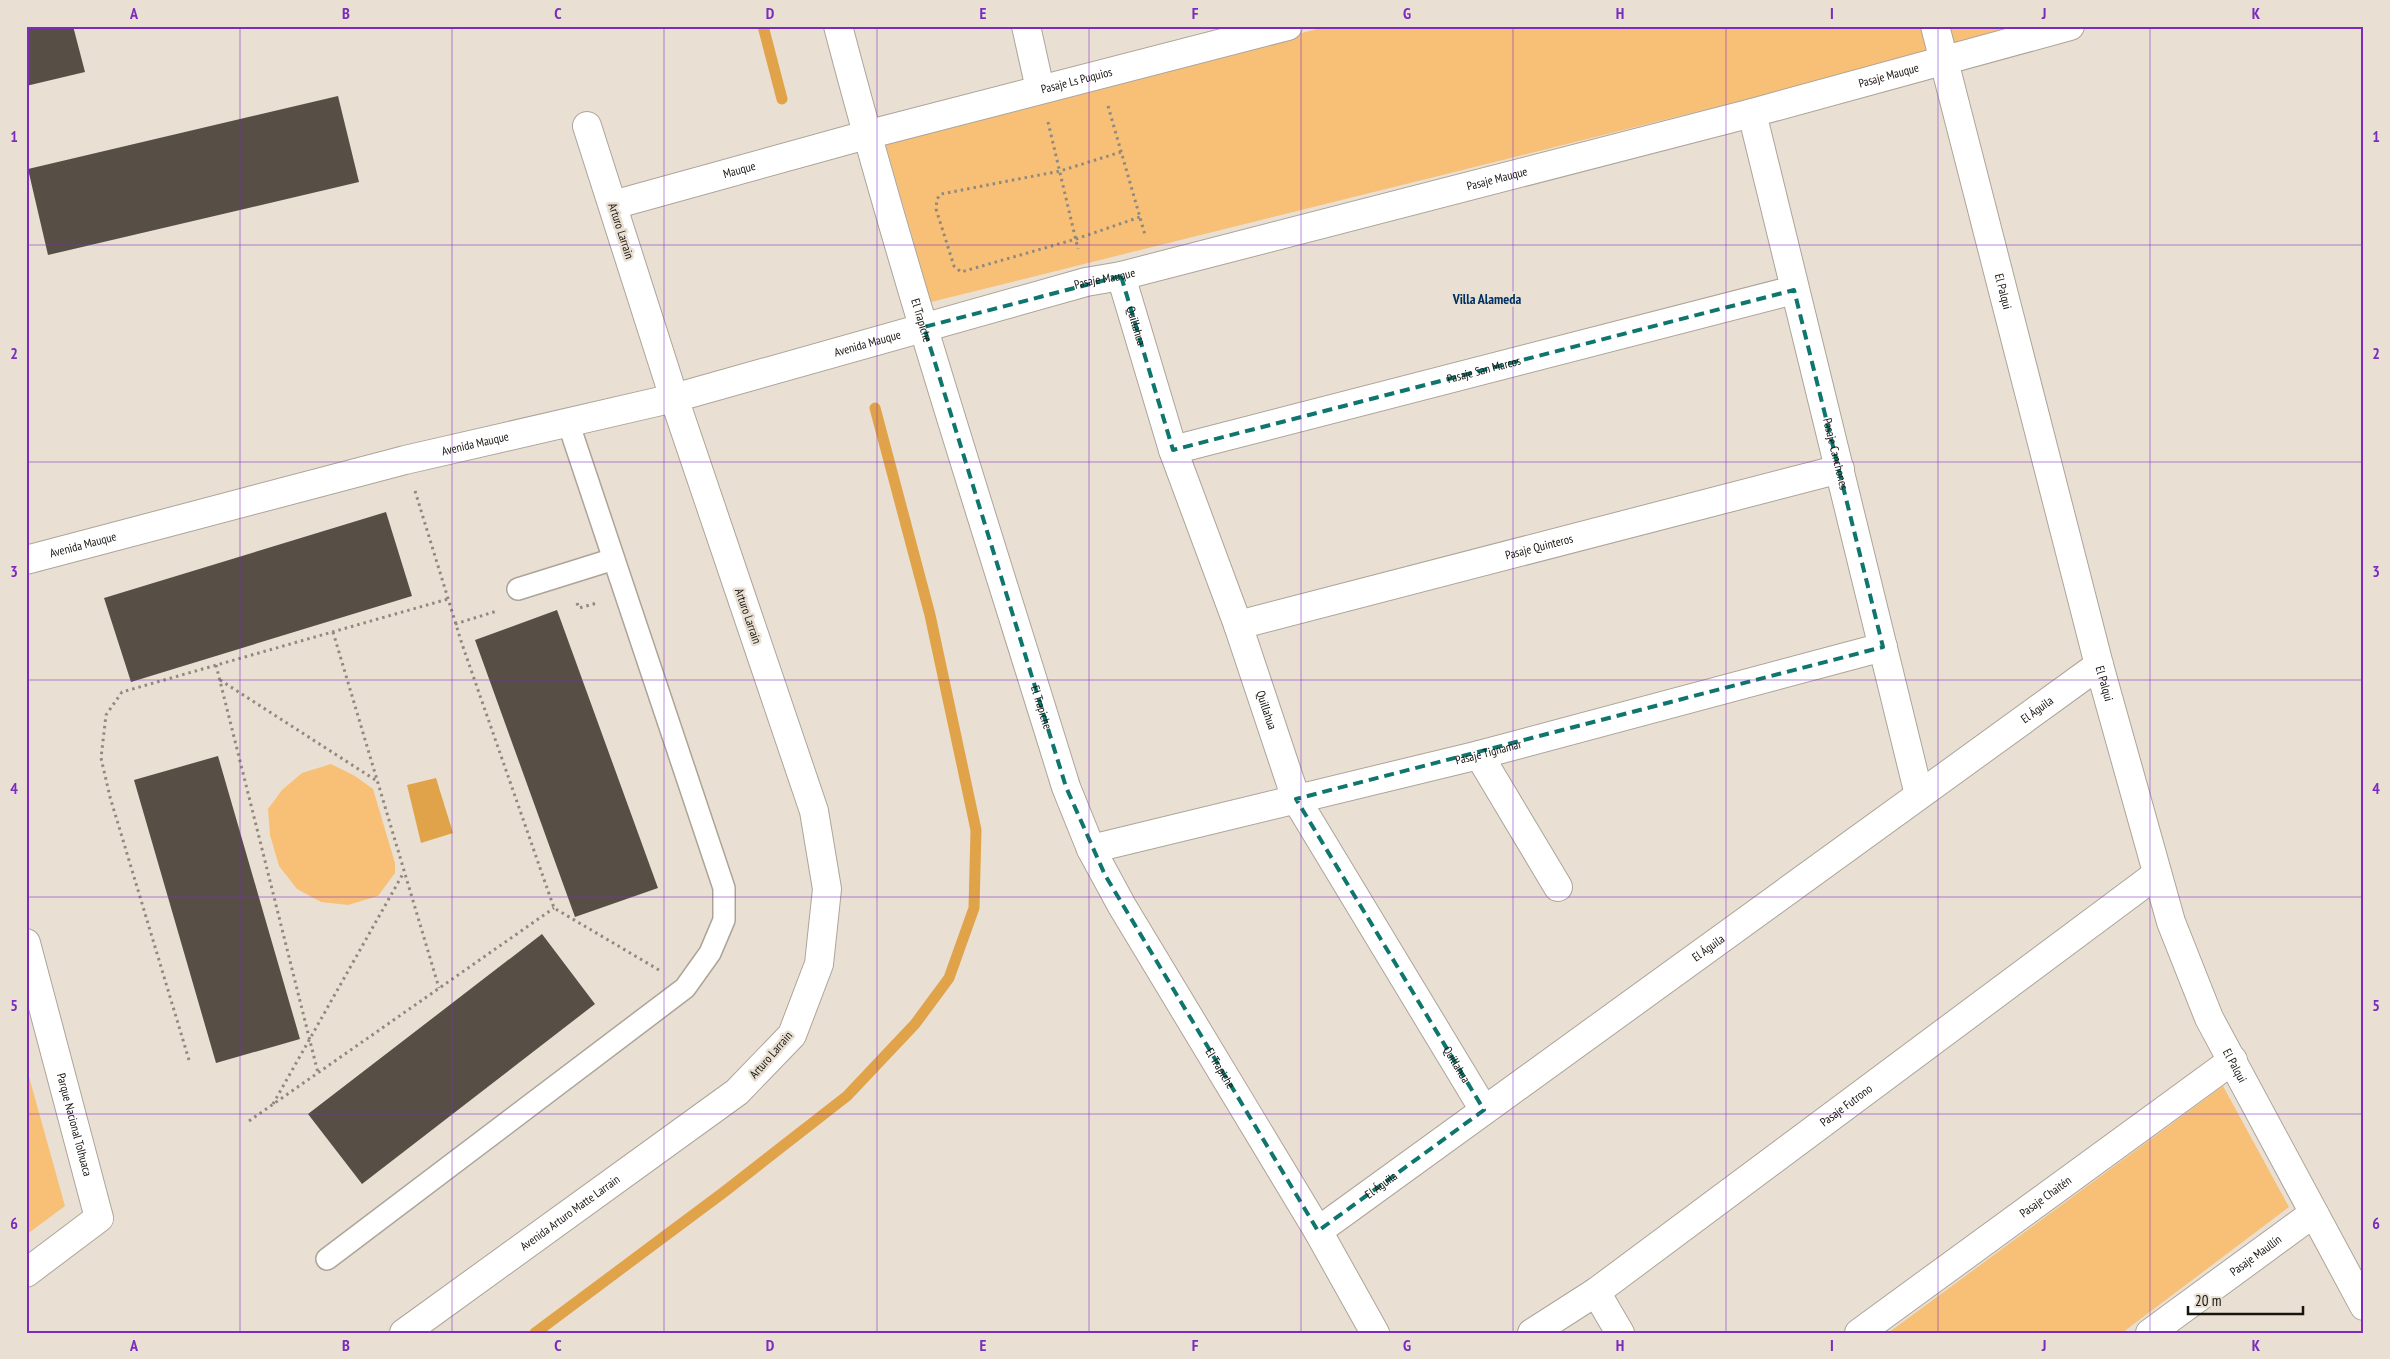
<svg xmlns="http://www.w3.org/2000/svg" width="2390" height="1359" viewBox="0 0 2390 1359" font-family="'PT Sans Narrow',sans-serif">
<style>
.green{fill:#f7c076}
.water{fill:#e1a349}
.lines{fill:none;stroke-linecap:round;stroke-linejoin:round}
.stream{stroke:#e1a349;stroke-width:11}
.building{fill:#574f45}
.service-casing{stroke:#ada499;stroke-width:24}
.minor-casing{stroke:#ada499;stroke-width:30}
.tertiary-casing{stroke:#ada499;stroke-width:30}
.path{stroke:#908980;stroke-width:3;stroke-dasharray:2.5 4;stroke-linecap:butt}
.service{stroke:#fff;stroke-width:21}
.minor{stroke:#fff;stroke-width:28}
.tertiary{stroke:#fff;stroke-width:28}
.marked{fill:none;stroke:#0f766e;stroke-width:4;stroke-dasharray:10 6;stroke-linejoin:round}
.grid{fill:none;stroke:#7b2cbf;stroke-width:1;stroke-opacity:0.55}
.labels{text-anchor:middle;stroke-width:5;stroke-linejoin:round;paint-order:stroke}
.street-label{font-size:12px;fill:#181410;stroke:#e9e0d3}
.neighbourhood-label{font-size:14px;font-weight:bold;fill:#003061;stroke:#e9e0d3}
.neatline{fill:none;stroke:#7b2cbf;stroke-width:2}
.grid-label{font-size:16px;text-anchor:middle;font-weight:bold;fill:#7b2cbf}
</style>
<rect width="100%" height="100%" fill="#e9e0d3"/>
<path class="green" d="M1329,26H2042L931,302L884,139Z
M331,764L355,776L373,789L395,863V873L378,896L348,905L321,902L297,889L279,866L270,835L268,809L282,790L302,773Z
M26,1066L65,1206L26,1235Z
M2223,1086L2289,1207L2122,1333H1888Z"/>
<path class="water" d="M436,778L453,833L421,843L407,785Z"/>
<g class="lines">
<path class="stream" d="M763,26L782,99
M535,1333L724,1192L847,1096L915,1024L949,978L974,908L976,830L930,615L875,408"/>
</g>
<path class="building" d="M26,26H73L85,72L26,86Z
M338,96L359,182L48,255L28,169Z
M386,512L412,596L131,682L104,598Z
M557,610L658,888L575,917L475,640Z
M218,756L300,1039L216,1063L134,780Z
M542,934L595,1004L362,1184L308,1114Z"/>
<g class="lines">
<g class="service-casing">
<path id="service" d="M518,589L614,559
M327,1259L685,988L710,953L724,920V888L568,422"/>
</g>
<g class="minor-casing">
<g id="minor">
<path d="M1026,26L1040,89"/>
<path id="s1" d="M1752,113L1919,795"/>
<path id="s2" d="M613,205L866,135L1288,26"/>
<path id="s3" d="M1121,276L1173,450L1238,625L1296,799L1484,1110"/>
<path id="s4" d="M1173,450L1794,290"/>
<path id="s5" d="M26,560L405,460L674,398L1086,282L1121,276L1752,113L2070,26"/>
<path id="s6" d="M1238,625L1840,469"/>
<path d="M1479,755L1558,887"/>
<path id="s7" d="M1091,849L1479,755L1883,647"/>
<path id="s8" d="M26,943L99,1218L26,1273"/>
<path id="s9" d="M1318,1231L2099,665"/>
<path d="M1596,1292L1620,1333"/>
<path id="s10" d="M404,1333L737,1092L792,1035L819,964L827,889L814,811L674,398L587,126"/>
<path id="s11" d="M1532,1333L1596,1292L2157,874"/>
<path id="s12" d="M1859,1333L2233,1060"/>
<path id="s13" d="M2150,1333L2314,1213"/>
</g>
</g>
<g class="tertiary-casing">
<g id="tertiary">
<path id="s14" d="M838,26C905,282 988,534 1066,787L1091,849L1122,906L1318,1231L1375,1333"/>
<path id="s15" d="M1935,26L2099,665L2171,922L2209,1018L2364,1306"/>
</g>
</g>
<path class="path" d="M1108,106L1145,235
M1048,122L1078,249
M1121,152L1060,171L941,194L937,199L936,209L954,266L961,272L1076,239L1140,217
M415,491L462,644L554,908L659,970
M577,603L579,608L597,603
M455,624L497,611
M333,632L439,988
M216,665L318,1073
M220,680L377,781
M189,1060L110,797L101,758L106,715L122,692L448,599
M273,1104L404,872
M249,1121L554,908"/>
<use href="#service" class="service"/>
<use href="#minor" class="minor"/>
<use href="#tertiary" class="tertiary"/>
</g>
<path class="marked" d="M1121,276L1173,450L1794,290L1883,647L1296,799L1484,1110L1318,1231L1105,875L1066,787L924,327Z"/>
<path class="grid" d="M240,26V1333M452,26V1333M664,26V1333M877,26V1333M1089,26V1333M1301,26V1333M1513,26V1333M1726,26V1333M1938,26V1333M2150,26V1333M26,245H2364M26,462H2364M26,680H2364M26,897H2364M26,1114H2364"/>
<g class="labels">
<g class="street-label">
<text dy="4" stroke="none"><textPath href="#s5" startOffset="1925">Pasaje Mauque</textPath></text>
<text dy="4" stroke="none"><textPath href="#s2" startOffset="480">Pasaje Ls Puquios</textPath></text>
<text dy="4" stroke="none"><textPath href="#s2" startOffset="131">Mauque</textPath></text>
<text dy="4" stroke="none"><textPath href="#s5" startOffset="1520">Pasaje Mauque</textPath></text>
<text transform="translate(621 231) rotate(72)" y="4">Arturo Larrain</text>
<text dy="4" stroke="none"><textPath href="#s5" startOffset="1115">Pasaje Mauque</textPath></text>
<text dy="4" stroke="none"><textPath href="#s15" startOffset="274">El Palqui</textPath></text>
<text dy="4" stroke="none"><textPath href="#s14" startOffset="306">El Trapiche</textPath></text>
<text dy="4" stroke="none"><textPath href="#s3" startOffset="52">Quillahua</textPath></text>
<text dy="4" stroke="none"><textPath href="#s5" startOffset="869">Avenida Mauque</textPath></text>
<text dy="4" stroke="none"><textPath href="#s4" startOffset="321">Pasaje San Marcos</textPath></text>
<text dy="4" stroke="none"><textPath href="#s5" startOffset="464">Avenida Mauque</textPath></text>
<text dy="4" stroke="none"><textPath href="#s1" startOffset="351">Pasaje Canchones</textPath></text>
<text dy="4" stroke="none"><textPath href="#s5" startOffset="59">Avenida Mauque</textPath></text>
<text dy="4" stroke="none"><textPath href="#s6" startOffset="311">Pasaje Quinteros</textPath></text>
<text transform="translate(748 616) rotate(71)" y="4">Arturo Larrain</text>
<text dy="4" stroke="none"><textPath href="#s15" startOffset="679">El Palqui</textPath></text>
<text dy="4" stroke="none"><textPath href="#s14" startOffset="711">El Trapiche</textPath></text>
<text dy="4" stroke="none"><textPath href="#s3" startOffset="458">Quillahua</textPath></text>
<text dy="4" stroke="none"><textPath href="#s9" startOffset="888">El Águila</textPath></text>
<text dy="4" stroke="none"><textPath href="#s7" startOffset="409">Pasaje Tignamar</textPath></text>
<text dy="4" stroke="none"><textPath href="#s9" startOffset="482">El Águila</textPath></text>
<text transform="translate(771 1055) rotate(-49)" y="4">Arturo Larrain</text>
<text dy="4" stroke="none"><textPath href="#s3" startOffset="862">Quillahua</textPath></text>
<text dy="4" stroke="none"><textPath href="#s15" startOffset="1084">El Palqui</textPath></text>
<text dy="4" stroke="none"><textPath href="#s14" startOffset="1116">El Trapiche</textPath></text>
<text dy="4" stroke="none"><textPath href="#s11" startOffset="388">Pasaje Futrono</textPath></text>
<text dy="4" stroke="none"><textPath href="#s8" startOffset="188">Parque Nacional Tolhuaca</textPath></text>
<text dy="4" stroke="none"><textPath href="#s9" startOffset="78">El Águila</textPath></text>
<text dy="4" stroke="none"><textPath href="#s12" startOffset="231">Pasaje Chaitén</textPath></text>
<text dy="4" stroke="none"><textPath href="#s10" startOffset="205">Avenida Arturo Matte Larrain</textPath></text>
<text dy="4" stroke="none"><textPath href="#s13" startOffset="131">Pasaje Maullín</textPath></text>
</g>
<g class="neighbourhood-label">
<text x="1487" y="304">Villa Alameda</text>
</g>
</g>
<rect width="2390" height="1359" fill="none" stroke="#e9e0d3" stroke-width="55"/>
<path d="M2188 1306v8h115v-8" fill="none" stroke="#181410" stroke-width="2.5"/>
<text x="2195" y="1306" font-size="15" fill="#181410" stroke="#e9e0d3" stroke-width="4" paint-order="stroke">20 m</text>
<rect x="28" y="28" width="2334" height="1304" class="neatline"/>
<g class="grid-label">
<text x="134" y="19">A</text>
<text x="346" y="19">B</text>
<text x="558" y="19">C</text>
<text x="770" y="19">D</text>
<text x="983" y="19">E</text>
<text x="1195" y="19">F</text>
<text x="1407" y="19">G</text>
<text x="1620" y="19">H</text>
<text x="1832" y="19">I</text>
<text x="2044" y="19">J</text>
<text x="2256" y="19">K</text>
<text x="14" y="142">1</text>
<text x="2376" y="142">1</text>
<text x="14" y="359">2</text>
<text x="2376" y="359">2</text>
<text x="14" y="577">3</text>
<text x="2376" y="577">3</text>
<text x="14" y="794">4</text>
<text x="2376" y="794">4</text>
<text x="14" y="1011">5</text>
<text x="2376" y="1011">5</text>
<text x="14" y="1229">6</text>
<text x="2376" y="1229">6</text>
<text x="134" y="1351">A</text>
<text x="346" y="1351">B</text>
<text x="558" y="1351">C</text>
<text x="770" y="1351">D</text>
<text x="983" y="1351">E</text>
<text x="1195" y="1351">F</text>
<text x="1407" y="1351">G</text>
<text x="1620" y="1351">H</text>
<text x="1832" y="1351">I</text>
<text x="2044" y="1351">J</text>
<text x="2256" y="1351">K</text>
</g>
</svg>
